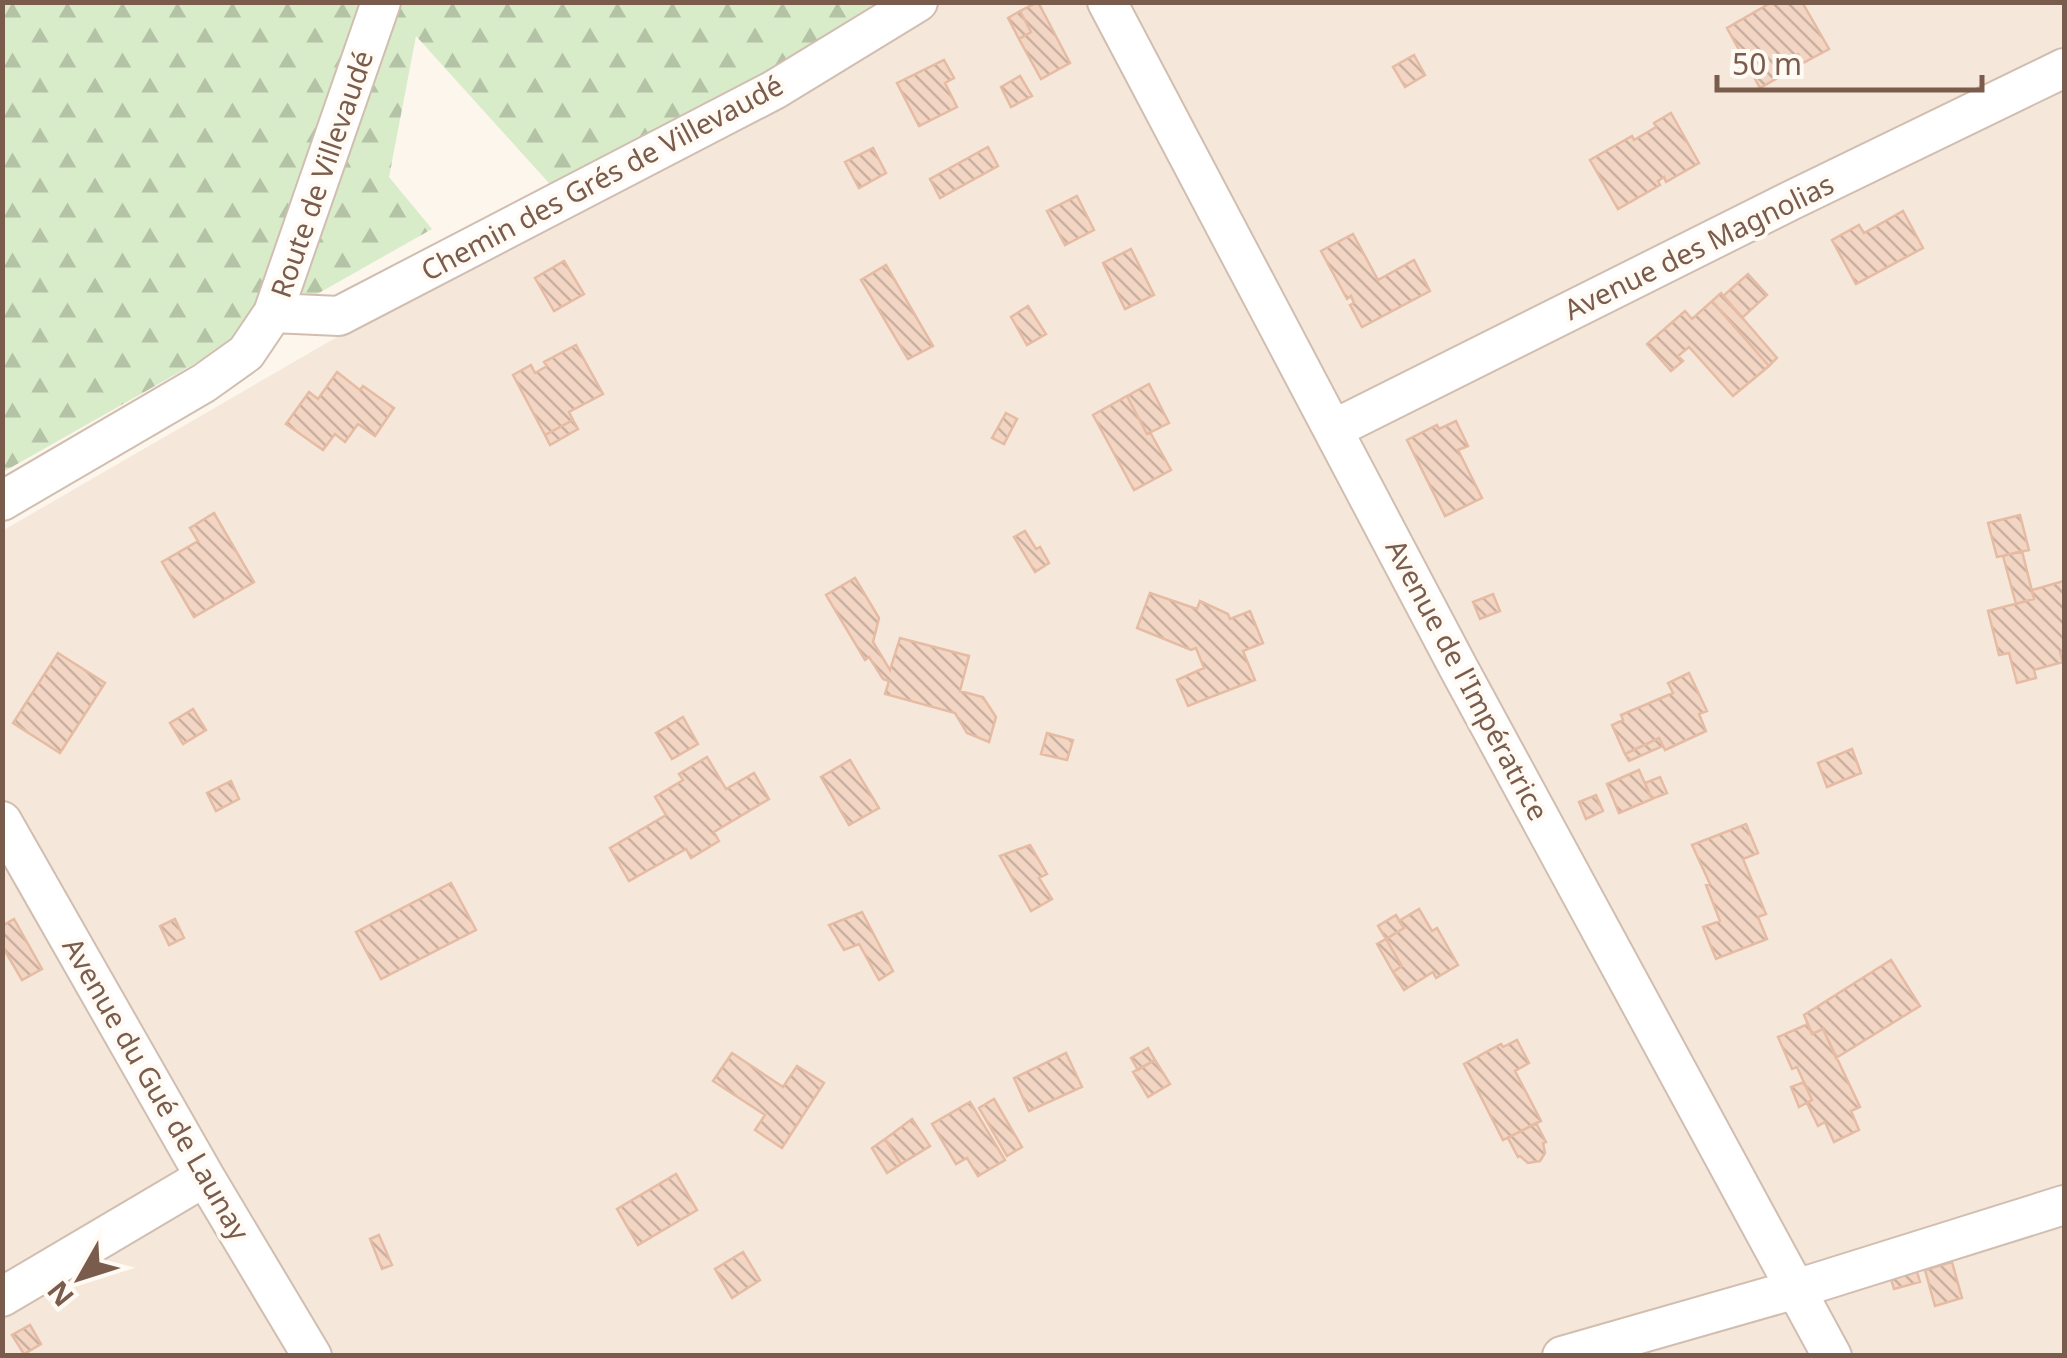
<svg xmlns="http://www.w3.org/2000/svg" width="2067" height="1358" viewBox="0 0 2067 1358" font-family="'Noto Sans',sans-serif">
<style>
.residential{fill:#f5e8da}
.forest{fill:url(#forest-firs)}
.building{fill:url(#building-back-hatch);stroke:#e6bba3;stroke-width:2.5}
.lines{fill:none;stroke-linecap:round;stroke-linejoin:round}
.minor-casing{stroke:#d1beb0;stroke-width:42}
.minor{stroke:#fff;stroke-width:38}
.labels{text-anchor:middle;stroke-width:8;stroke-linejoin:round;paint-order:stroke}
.street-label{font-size:28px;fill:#7a5c4d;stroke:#fffaf3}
</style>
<defs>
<pattern id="forest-firs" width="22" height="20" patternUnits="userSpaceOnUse" patternTransform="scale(2.5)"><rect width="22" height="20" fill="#d8ecc9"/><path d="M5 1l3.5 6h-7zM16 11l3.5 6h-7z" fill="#b4c2a5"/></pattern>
<pattern id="building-back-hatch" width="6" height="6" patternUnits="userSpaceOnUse" patternTransform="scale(2.5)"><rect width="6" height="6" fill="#f3d5c3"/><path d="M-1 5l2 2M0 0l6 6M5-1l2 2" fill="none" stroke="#cab0a1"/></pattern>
</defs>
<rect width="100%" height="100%" fill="#fdf6ec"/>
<path class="residential" d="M914,3H2064V1355H3L2,531Z"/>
<path class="forest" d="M3,3H892L557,192L416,36L389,177L432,229L3,472Z"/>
<path class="building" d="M1038,2L1070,63L1041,79L1019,39L1031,32L1020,11Z
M1772,2H1802L1829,49L1803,63L1798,54L1781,64L1786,73L1760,88L1727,28Z
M1020,11L1031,32L1019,39L1008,18Z
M1414,55L1425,75L1405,87L1393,67Z
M944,60L954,78L945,83L957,107L919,126L897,83Z
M1020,76L1032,96L1011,107L1001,87Z
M1671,113L1699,163L1666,182L1664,177L1658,181L1660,185L1618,209L1590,160L1632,136L1634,140L1656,127L1654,123Z
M988,147L998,166L940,198L930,179Z
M873,148L886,173L859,188L845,162Z
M1077,196L1094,230L1065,245L1047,211Z
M1903,211L1923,248L1856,284L1832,240L1859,225L1864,233Z
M1353,234L1378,280L1414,260L1430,291L1362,327L1350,305L1354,303L1351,296L1347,299L1321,251Z
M1131,249L1154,295L1125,309L1103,263Z
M564,261L584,294L554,311L535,278Z
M886,265L933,346L908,359L861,280Z
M1748,274L1767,295L1742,318L1723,296Z
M1721,293L1777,358L1769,366L1712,301Z
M1712,301L1769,366L1733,396L1689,347L1678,356L1683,361L1671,371L1647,344L1685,311L1692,319Z
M1028,306L1046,334L1027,345L1011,317Z
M576,345L603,394L569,412L573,420L545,435L513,375L531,365L535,373L547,366L544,362Z
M337,372L360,390L363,386L394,408L375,436L358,424L345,442L335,434L323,450L286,424L309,392L318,399Z
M1149,384L1169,423L1147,434L1127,396Z
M1127,396L1147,434L1150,432L1171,470L1134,490L1093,415Z
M1006,413L1017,419L1004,444L992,438Z
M573,420L578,429L550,445L545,435Z
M1456,421L1468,446L1458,450L1482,498L1445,516L1407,440L1437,425L1439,429Z
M214,513L254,582L194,617L162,562L198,541L190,528Z
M2020,515L2029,550L1997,557L1988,523Z
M1025,531L1036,549L1040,547L1049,563L1035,572L1014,537Z
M2022,551L2034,599L2016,604L2003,556Z
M855,578L879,618L873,642L890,670L900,638L969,656L960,691L983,697L996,717L989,742L967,733L955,713L885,694L889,681L883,679L869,657L865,660L826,595Z
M2064,581V651L2060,652L2063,662L2034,670L2036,678L2017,683L2009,653L1999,655L1988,611L2034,599L2032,590Z
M1150,593L1197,609L1200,601L1228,614L1230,619L1250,611L1263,643L1243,651L1255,680L1188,706L1177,680L1204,668L1196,648L1191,650L1137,628Z
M1493,594L1500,611L1480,619L1473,602Z
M58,653L105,683L60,753L13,723Z
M1689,673L1707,711L1699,714L1706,731L1665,750L1659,738L1625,754L1612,725L1623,720L1621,715L1673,693L1668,683Z
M193,709L206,730L183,744L170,723Z
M683,717L698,744L672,759L656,733Z
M1047,733L1073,740L1067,760L1041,754Z
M1659,738L1663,746L1629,761L1625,754Z
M1852,749L1861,773L1827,787L1818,763Z
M707,757L726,789L754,773L769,799L714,832L719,841L691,858L686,849L629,881L610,848L666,815L655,797L683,780L679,774Z
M850,760L879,808L849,825L821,777Z
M1639,770L1652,799L1619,813L1607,784Z
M1660,777L1667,793L1652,799L1645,783Z
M231,781L239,799L216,811L207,793Z
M1596,795L1603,811L1586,819L1579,802Z
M1746,824L1758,853L1743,859L1766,914L1758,917L1767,939L1716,959L1703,927L1720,921L1706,885L1710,884L1692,845Z
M1030,845L1047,874L1039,878L1052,899L1031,911L1000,856Z
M451,883L476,930L381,979L356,932Z
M1419,909L1432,931L1437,928L1458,965L1436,978L1433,972L1404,990L1393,972L1402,966L1386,939L1404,928L1399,921Z
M862,912L893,971L879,980L859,944L844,950L829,925Z
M1396,915L1404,928L1386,939L1378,926Z
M14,919L42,969L22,980L2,946V926Z
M175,919L184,938L169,945L160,926Z
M1386,939L1402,966L1393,972L1377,944Z
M1891,960L1920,1006L1836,1058L1823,1029L1812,1034L1804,1015Z
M1808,1024L1812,1034L1823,1029L1860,1107L1851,1111L1859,1130L1834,1142L1825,1122L1818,1126L1807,1103L1812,1100L1797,1067L1792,1069L1778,1037Z
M1517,1040L1529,1063L1515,1071L1541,1121L1503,1140L1464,1064L1501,1044L1503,1047Z
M1148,1048L1155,1060L1138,1070L1131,1058Z
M732,1053L783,1087L797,1066L824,1083L782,1148L755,1130L765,1115L713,1081Z
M1066,1053L1082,1087L1029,1111L1014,1078Z
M1155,1060L1170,1084L1148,1097L1133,1072Z
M1804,1082L1812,1100L1799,1107L1791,1087Z
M994,1099L1022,1147L1007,1156L979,1108Z
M970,1102L1005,1160L978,1176L967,1158L956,1164L932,1124Z
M912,1119L930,1146L901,1164L885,1139Z
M1536,1123L1546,1142L1543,1143L1545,1153L1540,1161L1528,1163L1520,1156L1518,1157L1508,1138Z
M885,1139L901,1164L887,1173L872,1148Z
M676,1174L697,1210L638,1245L617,1209Z
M379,1235L392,1265L382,1269L370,1239Z
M743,1252L760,1280L732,1298L715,1269Z
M1914,1262L1920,1282L1894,1289L1888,1269Z
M1952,1262L1962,1298L1935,1306L1925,1270Z
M30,1325L41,1344L24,1354L12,1335Z"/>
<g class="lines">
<g class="minor-casing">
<path id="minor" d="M1107,2L1458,667L1832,1356
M273,313L339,316L774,90L918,2
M1334,429L1792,200L2064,68
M2,501L204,383L246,353L273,313L381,2
M2,821L205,1177L312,1356
M2,1297L205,1177
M1562,1356L1796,1289L2064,1205"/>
</g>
<use href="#minor" class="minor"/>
</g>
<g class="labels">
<g class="street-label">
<text transform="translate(322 174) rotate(-71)" y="10">Route de Villevaudé</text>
<text transform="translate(602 178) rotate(-28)" y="10">Chemin des Grés de Villevaudé</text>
<text transform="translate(1699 247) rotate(-26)" y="10">Avenue des Magnolias</text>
<text transform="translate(1467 680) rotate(62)" y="10">Avenue de l'Impératrice</text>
<text transform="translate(156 1089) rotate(60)" y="10">Avenue du Gué de Launay</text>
</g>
</g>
<rect width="2067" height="1358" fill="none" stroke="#7a5c4d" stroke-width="10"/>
<g transform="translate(80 1278) rotate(231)" stroke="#fffaf3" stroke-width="8" paint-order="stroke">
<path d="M0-8L18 38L0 25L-18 38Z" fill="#7a5c4d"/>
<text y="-15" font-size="28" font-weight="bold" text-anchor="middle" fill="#7a5c4d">N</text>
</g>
<path d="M1717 75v15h265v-15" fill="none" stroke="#7a5c4d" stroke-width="5"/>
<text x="1732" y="75" font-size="30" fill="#7a5c4d" stroke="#fffaf3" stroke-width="8" paint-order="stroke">50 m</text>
</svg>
